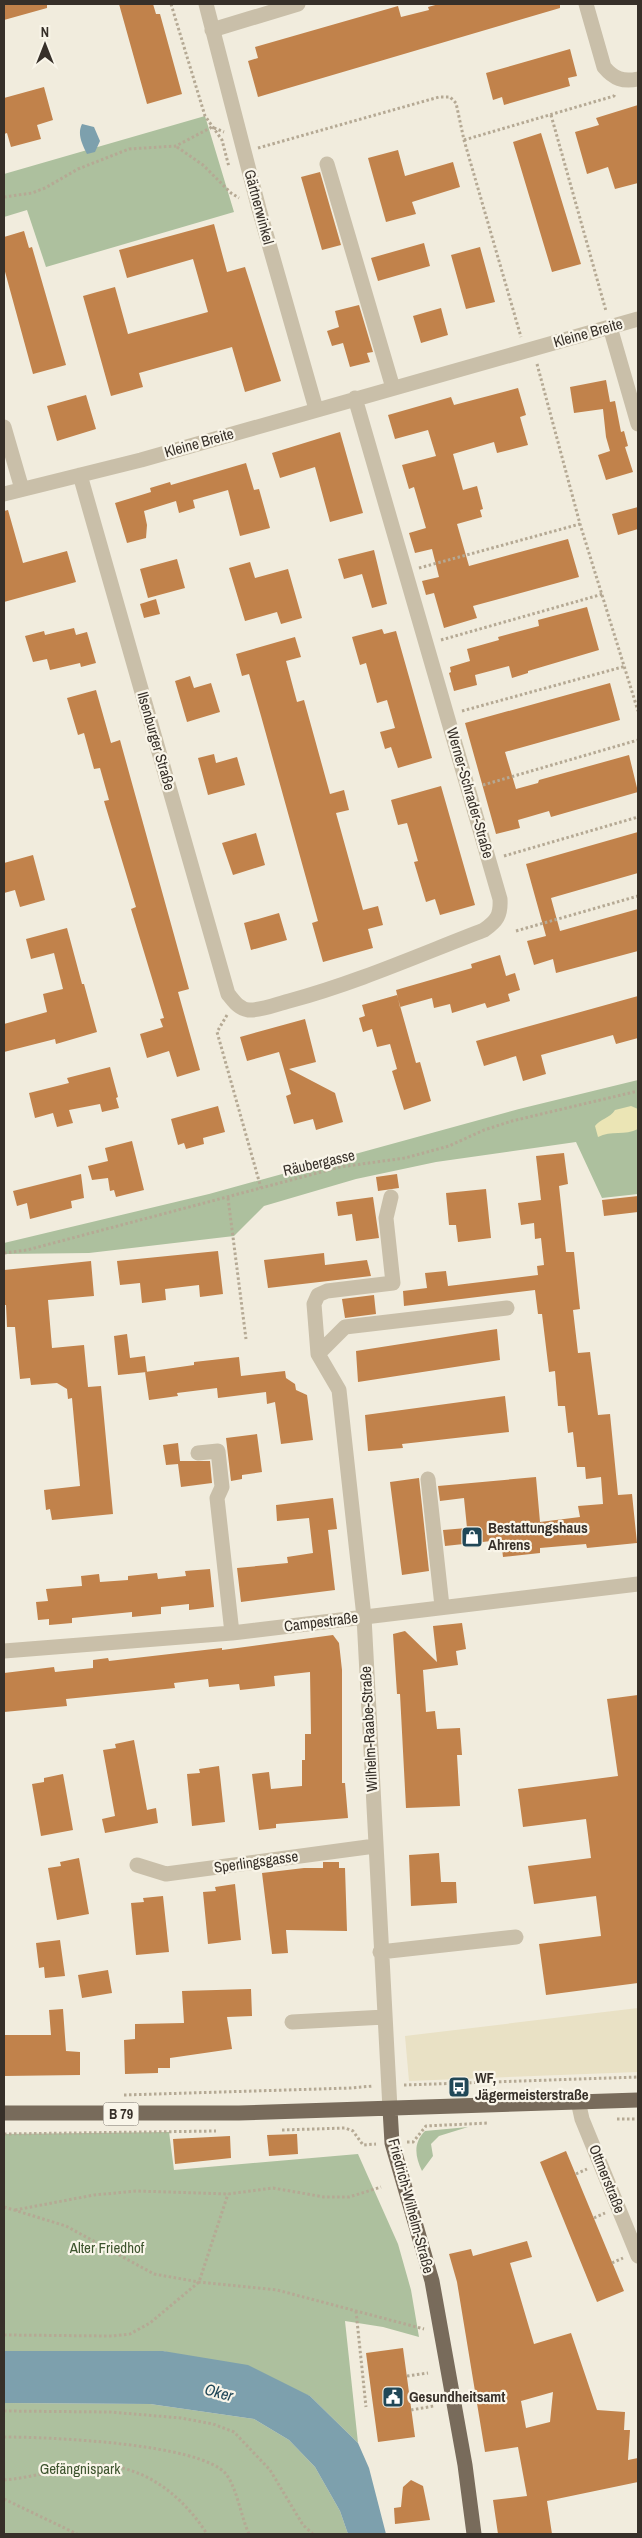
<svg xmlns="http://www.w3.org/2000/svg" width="642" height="2538" viewBox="0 0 642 2538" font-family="'Archivo Narrow',sans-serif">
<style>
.green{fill:#adc09e}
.sand{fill:#ebe5b5}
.plaza{fill:#e9e1c5}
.water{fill:#7da0ad}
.building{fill:#c1824b;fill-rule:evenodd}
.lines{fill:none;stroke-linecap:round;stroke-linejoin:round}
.path{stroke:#b5a994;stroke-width:3;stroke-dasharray:2.5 2.5;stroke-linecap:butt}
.minor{stroke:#c9bfa9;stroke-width:15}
.major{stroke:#786b5b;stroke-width:15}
.labels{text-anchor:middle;stroke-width:4.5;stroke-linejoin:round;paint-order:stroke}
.shield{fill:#f9f5e9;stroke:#716b63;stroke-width:1}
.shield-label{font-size:14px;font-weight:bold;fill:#373029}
.street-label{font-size:15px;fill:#373029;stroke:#f9f5e9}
.poi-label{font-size:15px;font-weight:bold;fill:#373029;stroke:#f9f5e9;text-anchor:start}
.park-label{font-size:15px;fill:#3d542e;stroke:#f9f5e9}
.water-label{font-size:16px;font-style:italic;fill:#204757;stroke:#f9f5e9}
</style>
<rect width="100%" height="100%" fill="#f1ecdd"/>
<path class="green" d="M205,116L234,212L46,267L27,210L4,217V174Z
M638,1080V1194L602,1198L576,1142L436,1162L356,1179L264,1206L234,1236L89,1253L4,1254V1243L209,1194L519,1109Z
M468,2127L439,2136L431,2144L433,2156L422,2171C415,2156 413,2143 425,2131Z
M169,2132L174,2170L358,2154L398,2244L411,2290L419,2337L383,2327L345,2321L358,2443L310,2396L163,2351H4V2134Z
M4,2403L150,2404L254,2419L289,2440L315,2467L340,2511L348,2534H4Z"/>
<path class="sand" d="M631,1106L638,1109V1129C625,1136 611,1130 598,1137L595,1126C600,1119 610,1118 615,1110Z"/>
<path class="plaza" d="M638,2008V2072L409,2081L405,2036Z"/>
<path class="water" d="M82,124L94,127L100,141L95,152L87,154C82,144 77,134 82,124Z
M4,2351H163L248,2365L310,2396L358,2443L369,2468L386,2534H348L340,2511L315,2467L289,2440L254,2419L150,2404L4,2403Z"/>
<path class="building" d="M4,4H47V8L4,20Z
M119,4H153L156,14H160L182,94L147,104Z
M439,4H560V8L258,97L248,61L258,58L255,47L398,6L401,17L429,10L428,7Z
M570,49L577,76L568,78L570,86L504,105L502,97L493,100L486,73Z
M44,87L53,120L37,125L41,139L11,147L7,133L4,134V98Z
M638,105V183L615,189L608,167L587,174L575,132L599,125L596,118Z
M541,133L581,264L552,272L513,142Z
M398,150L405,176L453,162L460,187L412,202L416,214L386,222L368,158Z
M320,172L341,245L322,250L301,177Z
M214,224L227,272L245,267L281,381L245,392L232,347L139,373L143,387L111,396L83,296L115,287L128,334L208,312L193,259L127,278L119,250Z
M24,231L29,248L32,247L66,365L33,374L4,268V237Z
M424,243L430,266L378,281L371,258Z
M480,247L495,302L466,309L451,255Z
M359,305L373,352L367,353L370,362L350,367L343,343L332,346L327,331L339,327L335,311Z
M441,308L448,335L421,343L413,316Z
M606,380L610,402L615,401L621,432L624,431L628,446L625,447L633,472L606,480L598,455L610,451L606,437L603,409L574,413L570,387Z
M518,388L526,415L520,417L528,445L497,453L494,442L453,454L463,490L477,486L483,509L480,510L482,517L457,524L469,566L568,539L579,577L473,606L477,618L444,628L434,593L426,595L422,581L439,577L432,549L415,553L409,533L426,528L414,487L409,489L402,465L436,456L428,430L395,439L388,415L451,397L454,405Z
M86,395L96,429L57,441L47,406Z
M340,432L363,513L330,522L315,467L280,478L272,453Z
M246,463L254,490L259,489L270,528L240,536L228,490L193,500L195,508L179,513L176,501L144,511L147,525L146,538L127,543L115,503L151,492L150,488L170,482L171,485Z
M638,507V529L618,535L612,514Z
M8,510L23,563L67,551L76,582L4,602V511Z
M374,550L387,604L372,608L362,574L344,579L338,559Z
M177,559L185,588L148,598L140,569Z
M250,562L255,578L288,569L302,618L281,624L277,612L245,621L229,568Z
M156,599L160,614L144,618L140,604Z
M587,607L599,650L528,671V673L512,678L509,666L475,675L477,685L454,691L449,673L451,672L450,667L470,661L467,649L499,640L498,637L539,626L538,620Z
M74,628L76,635L87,632L96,663L81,667L80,663L50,670L47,659L33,662L25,636L44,631L45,635Z
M382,629L384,634L396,631L432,758L398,768L391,747L385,749L380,732L395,728L387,700L377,703L366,663L360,665L352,637Z
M295,637L301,657L286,661L297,702L304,700L330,794L344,790L349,810L336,813L363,910L378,906L383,925L368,929L373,948L323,962L312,923L318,921L261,716L249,674L242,676L236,654Z
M190,676L194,688L211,683L220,712L187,722L175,681Z
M610,683L620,720L505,752L516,789L538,783L539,780L629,755L638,792L551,817L549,811L518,820L520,828L496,834L465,723Z
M96,690L111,743L120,740L189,989L178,992L200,1070L177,1077L169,1051L147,1058L140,1034L163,1027L160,1019L164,1018L131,909L136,907L104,801L109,800L100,768L94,769L84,733L78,735L67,698Z
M214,754L216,763L237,757L245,785L208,795L198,758Z
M441,786L475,905L440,915L435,899L426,902L414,862L418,861L407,823L398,825L391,800Z
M638,832V873L551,898L560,931L638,909V951L556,973L553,959L534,965L527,941L546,936L526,864Z
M256,833L265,865L233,875L222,843Z
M33,855L45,900L20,907L15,890L4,893V863Z
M279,913L287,940L251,950L244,923Z
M67,928L82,984H84L97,1032L56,1044L55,1039L4,1052V1024L47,1012L43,994L63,989L54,953L31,959L26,939Z
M500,955L506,976L515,973L520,990L508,994L510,1001L487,1008L485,1003L452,1013L450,1004L434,1008L432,998L400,1007L396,990L472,968L471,964Z
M397,995L416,1063L420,1062L431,1101L404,1110L392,1071L397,1069L390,1044L377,1047L372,1029L363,1032L359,1018L365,1016L362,1005Z
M638,996V1038L616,1044L613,1035L541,1055L546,1074L523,1081L516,1056L484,1066L476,1041Z
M305,1019L316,1062L289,1069L335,1093L343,1122L316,1130L313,1119L294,1124L286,1096L291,1094L279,1052L247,1061L240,1037Z
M110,1067L118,1097L116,1098L119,1108L102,1112L100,1104L69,1110L73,1123L57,1127L53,1113L35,1118L29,1093L69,1083L67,1078Z
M218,1106L225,1132L203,1138L204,1144L186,1149L184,1143L178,1145L171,1119Z
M132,1141L144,1190L116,1197L114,1190L110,1191L108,1178L92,1180L88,1166L108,1161L105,1148Z
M564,1153L568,1184L559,1186L566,1252H574L580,1309L573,1310L578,1353L590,1352L598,1415L610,1414L618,1495L632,1494L637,1543L587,1548L586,1544L540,1548V1553L503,1557L501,1540L445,1546L443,1530L467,1528L464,1498L440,1501L438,1486L536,1477L540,1522L580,1517L578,1506L603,1504L601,1477L586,1479L585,1467H577L573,1432L568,1433L565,1406H558L555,1371L549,1372L542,1314H538L535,1290L404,1306L403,1291L427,1288L425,1273L446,1271L448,1286L538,1275L537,1266L544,1265L541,1238L535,1239L534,1223L521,1225L518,1203L541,1200L536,1156Z
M81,1174L84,1198L71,1201L72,1208L30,1219L27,1203L17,1206L13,1191Z
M397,1174L399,1188L378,1191L376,1177Z
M486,1189L491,1238L458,1242L456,1225H449L446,1193Z
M638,1196V1212L604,1216L602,1200Z
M373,1197L379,1238L356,1241L352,1214L338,1216L336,1202Z
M218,1251L223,1294L200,1297L199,1285L165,1289L166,1300L142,1303L140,1283L120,1285L117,1261Z
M324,1253L325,1265L367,1260L371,1276L268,1288L264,1260Z
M91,1261L94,1296L48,1300L52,1348L84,1345L88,1387L101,1386L113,1514L52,1520L50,1509L46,1510L44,1490L80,1486L72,1398L68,1399L67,1389L57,1383L31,1385L30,1378L20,1379L15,1327H7L6,1305H4V1270Z
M374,1295L376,1314L345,1318L342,1299Z
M497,1329L500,1360L358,1382L356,1351Z
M127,1334L130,1358L145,1356L147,1372L118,1375L114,1336Z
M239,1357L241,1376L285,1371L286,1378L295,1384L296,1390L307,1395L313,1440L281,1444L275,1402L267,1404L266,1392L218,1398L217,1388L177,1393L178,1396L149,1400L145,1372L194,1365V1362Z
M505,1396L509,1432L402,1444L403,1448L368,1451L365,1415Z
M257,1434L262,1472L242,1475V1479L231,1481L226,1438Z
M178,1443L180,1461H210L212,1483L181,1487L178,1464L166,1465L163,1445Z
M419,1478L429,1571L402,1575L390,1482Z
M333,1498L337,1529L328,1530L335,1590L241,1602L237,1568L288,1563L287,1557L313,1553L309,1518L277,1521L276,1505Z
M210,1569L214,1607L189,1610V1604L161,1607V1614L132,1617V1612L72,1618V1623L49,1625V1619L38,1620L36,1602L48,1601L46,1589L82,1586L81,1576L99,1574L100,1582L128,1580V1576L157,1573L158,1579L186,1576L185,1571Z
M462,1623L466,1649L456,1651L458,1665L423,1670L426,1712L435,1711L437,1729L460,1728L462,1755H457L460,1806L406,1808L400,1694H397L393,1634L405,1631L437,1662L433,1626Z
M333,1635L339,1643L342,1670V1783H345L348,1818L276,1824V1828L259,1830L252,1774L269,1772L271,1789L302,1786V1760H305V1734H311L310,1672L274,1676L275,1686L240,1690L239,1684L209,1687L208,1679L174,1683L175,1688L66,1699L67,1706L4,1712V1673L54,1667L55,1672L93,1668V1660L108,1658L109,1661L222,1648V1650Z
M638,1695V1983L546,1995L539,1944L601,1936L596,1896L534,1904L528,1866L591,1858L586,1819L523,1827L518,1789L618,1776L607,1699Z
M134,1740L147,1810L156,1808L158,1823L105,1833L102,1819L115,1816L103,1750L116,1748L115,1744Z
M219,1766L225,1822L192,1826L187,1774L200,1773L199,1769Z
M63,1774L73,1830L41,1836L32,1784L44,1782V1778Z
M439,1853L441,1882H456L457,1903L411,1906L409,1855Z
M79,1858L89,1914L57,1920L48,1868L61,1866L60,1862Z
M323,1862H339V1868H345L347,1931L286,1930L288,1953L272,1954L262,1873L304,1868H323Z
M235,1884L241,1940L208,1944L203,1892L216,1891L215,1887Z
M163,1896L169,1952L136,1955L131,1903L144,1902L143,1898Z
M60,1940L65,1976L45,1978L44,1967L39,1968L36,1943Z
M108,1970L112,1993L82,1998L78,1975Z
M251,1989L252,2016L227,2017L232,2049L170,2058V2068H158V2073L125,2074L124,2040L135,2039V2024L184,2023L182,1991Z
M63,2009L66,2051L80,2052V2075L4,2076V2035H51L49,2010Z
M297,2134L298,2154L269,2156L267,2135Z
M230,2136L231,2158L175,2164L173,2139Z
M566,2151L624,2291L597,2302L540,2162Z
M527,2241L532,2257L510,2263L534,2344L571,2333L597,2410L625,2412L624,2430H630L628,2460L638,2458V2482L547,2501L552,2534H498L493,2500L527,2496L518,2447L485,2452L457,2282L449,2254L471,2249L473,2256ZM553,2392L550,2422L526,2428L521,2401Z
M403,2348L415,2437L378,2442L366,2353Z
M411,2480L423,2486L430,2520L395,2524L394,2508L401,2507L403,2487Z"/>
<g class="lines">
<path class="path" d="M171,4L205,116L222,140L229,167
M551,115L606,311
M464,140L614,96L615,93
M177,147L203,165L231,193L239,198
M258,148L439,97H450L456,103L464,140L521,337
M4,197L32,193L45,188L78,169L129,149L176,146L212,127L224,132
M537,364L580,524L638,711
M419,568L580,524
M441,640L603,594
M462,711L626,666
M483,785L638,740
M504,856L638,817
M516,931L638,896
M227,1015L217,1032L261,1188
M228,1198L246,1339
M4,1253L27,1250L340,1167L405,1158L449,1146L484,1130L512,1121L638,1091
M404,2085L638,2077
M124,2095L351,2088L373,2086
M617,2119H638
M282,2130L345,2128L353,2131L363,2145L376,2144
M4,2134L216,2131
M407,2142H413L426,2126L488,2123
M576,2174L587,2169
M4,2207L66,2226L154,2274L199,2282L277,2290L424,2329
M15,2210L94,2195L137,2191L228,2194L273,2188L324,2197H349L381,2187
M594,2218L605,2213
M612,2263L623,2258
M356,2311L366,2407
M4,2335L112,2336L130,2334L150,2323L199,2282L228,2194
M407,2376L428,2373
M411,2410L434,2406
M4,2411L110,2412L181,2418L213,2424L234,2432L270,2470L303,2525L313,2534
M4,2437C46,2437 200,2443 226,2474C237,2488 241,2517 249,2534
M4,2480C27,2478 49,2472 72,2467C130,2456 177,2487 207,2534
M4,2499L77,2534"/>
<path class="minor" d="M206,4L259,209L316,409
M586,4L604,67C614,79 623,82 638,79
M212,30L298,4
M327,164L393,388
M610,327L638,424
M4,427L22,489
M80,475L228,994C234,1001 238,1008 248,1010C261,1011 277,1004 289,1001C356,983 419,955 484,930C497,921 501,915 500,899L355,398
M4,494L141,460L638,319
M318,1354L345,1327L507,1308
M198,1453L218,1451L222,1487L217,1498L232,1633
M428,1479L442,1606
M4,1651L232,1633L638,1584
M137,1865L166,1874L375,1846
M380,1952L516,1937
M292,2022L385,2017
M578,2101L582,2119L638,2256
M390,2109L364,1617L339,1390L318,1354L314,1304L318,1295L327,1291L393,1283L386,1218L391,1197"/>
<path class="major" d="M390,2109L392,2143L432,2281L465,2465L474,2534
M4,2113H239L638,2100"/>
</g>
<defs>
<g id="shop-square" transform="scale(1.125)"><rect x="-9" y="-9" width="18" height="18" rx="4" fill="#204757" stroke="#f9f5e9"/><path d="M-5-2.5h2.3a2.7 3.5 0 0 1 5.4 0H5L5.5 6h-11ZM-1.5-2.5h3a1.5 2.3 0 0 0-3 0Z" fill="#fff"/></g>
<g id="bus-square" transform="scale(1.125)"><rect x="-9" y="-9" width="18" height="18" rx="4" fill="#204757" stroke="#f9f5e9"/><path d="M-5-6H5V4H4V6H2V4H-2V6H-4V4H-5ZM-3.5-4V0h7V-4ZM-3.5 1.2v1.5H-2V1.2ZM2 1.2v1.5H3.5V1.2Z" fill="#fff"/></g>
<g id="civic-square" transform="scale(1.125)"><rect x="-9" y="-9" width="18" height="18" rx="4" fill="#204757" stroke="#f9f5e9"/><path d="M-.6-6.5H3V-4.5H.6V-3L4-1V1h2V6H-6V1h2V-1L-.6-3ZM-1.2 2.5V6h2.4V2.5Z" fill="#fff"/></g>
</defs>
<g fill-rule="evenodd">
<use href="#shop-square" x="472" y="1537"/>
<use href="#bus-square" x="459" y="2087"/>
<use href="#civic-square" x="393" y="2397"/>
</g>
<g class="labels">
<rect class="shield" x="103.5" y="2102.5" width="35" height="23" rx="4"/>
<g class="shield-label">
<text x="121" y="2119">B 79</text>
</g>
<g class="street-label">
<text transform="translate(259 207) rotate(75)" y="5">Gärtnerwinkel</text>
<text transform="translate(588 333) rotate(-16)" y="5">Kleine Breite</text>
<text transform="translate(199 443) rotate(-16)" y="5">Kleine Breite</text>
<text transform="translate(156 741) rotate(74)" y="5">Ilsenburger Straße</text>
<text transform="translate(470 793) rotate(74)" y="5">Werner-Schrader-Straße</text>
<text transform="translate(319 1163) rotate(-13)" y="5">Räubergasse</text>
<text transform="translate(321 1622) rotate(-7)" y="5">Campestraße</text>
<text transform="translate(369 1729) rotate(-93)" y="5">Wilhelm-Raabe-Straße</text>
<text transform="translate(256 1862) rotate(-8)" y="5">Sperlingsgasse</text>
<text transform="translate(607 2179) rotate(68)" y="5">Ottmerstraße</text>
<text transform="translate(411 2206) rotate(75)" y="5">Friedrich-Wilhelm-Straße</text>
</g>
<g class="poi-label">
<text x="488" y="1533">Bestattungshaus<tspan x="488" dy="17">Ahrens</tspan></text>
<text x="475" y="2083">WF,<tspan x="475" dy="17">Jägermeisterstraße</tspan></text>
<text x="409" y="2402">Gesundheitsamt</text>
</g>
<g class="park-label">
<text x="107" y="2253">Alter Friedhof</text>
<text x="80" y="2474">Gefängnispark</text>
</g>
<g class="water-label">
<text transform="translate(219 2392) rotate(15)" y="6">Oker</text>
</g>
</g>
<rect width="642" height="2538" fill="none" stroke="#373029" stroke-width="10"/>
<g transform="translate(45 45)" stroke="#f9f5e9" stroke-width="4" paint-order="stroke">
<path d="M0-4L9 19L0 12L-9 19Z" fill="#373029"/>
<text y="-8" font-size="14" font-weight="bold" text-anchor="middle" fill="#373029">N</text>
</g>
</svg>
